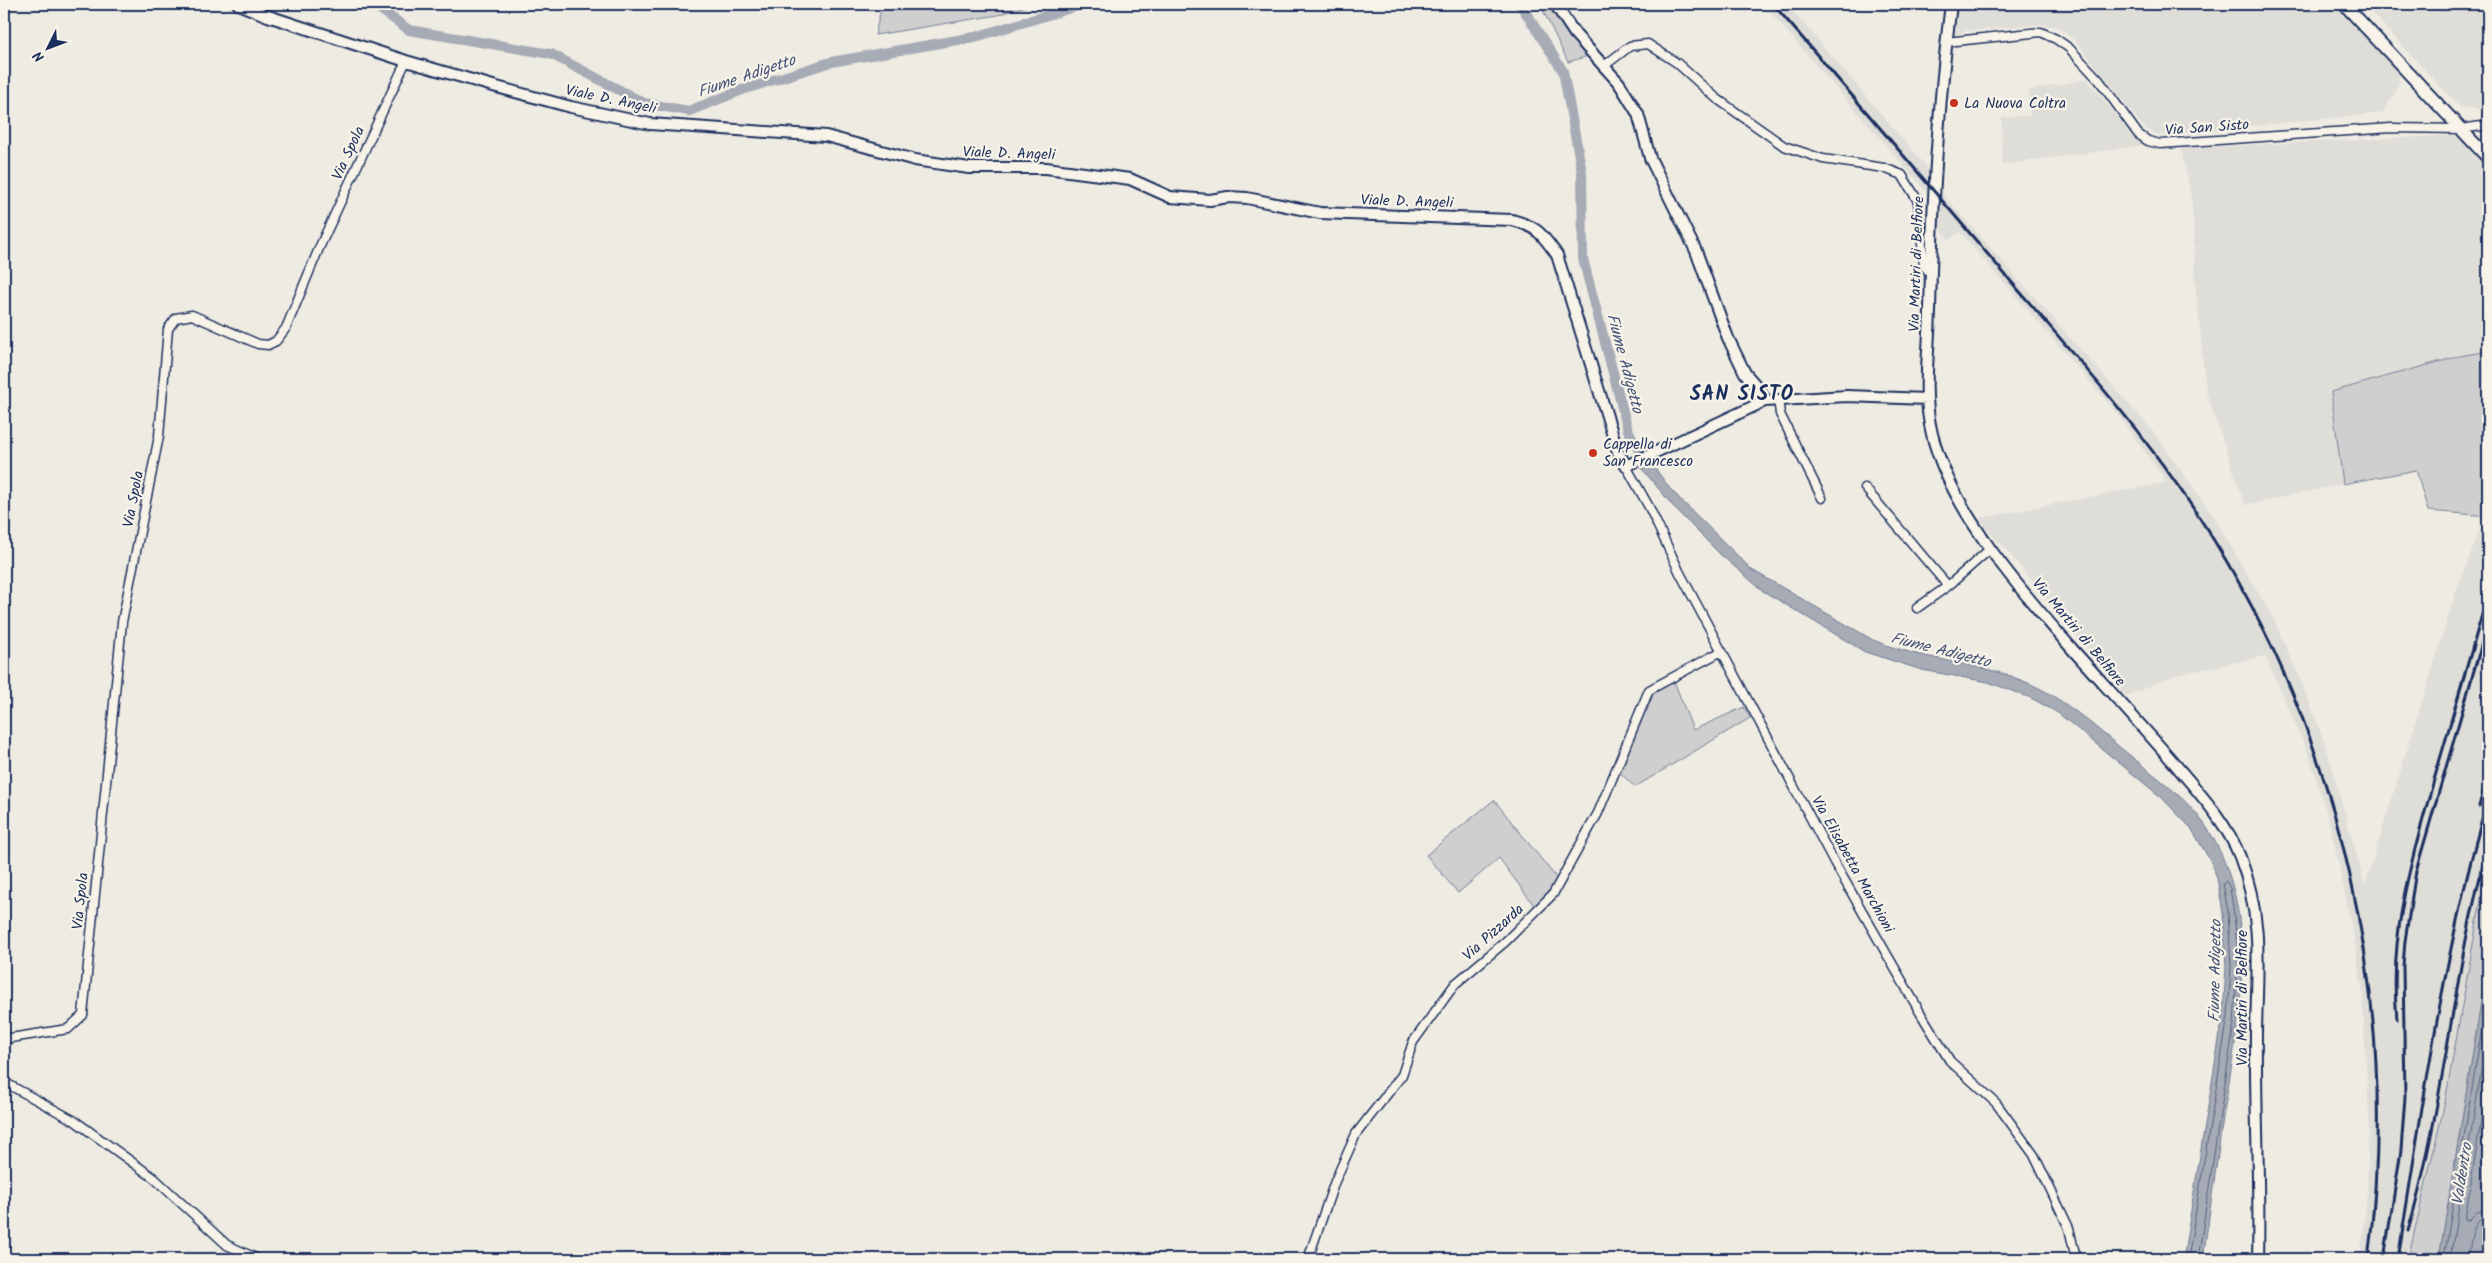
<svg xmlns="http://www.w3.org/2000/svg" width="2492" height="1263" viewBox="0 0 2492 1263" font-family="Kalam,sans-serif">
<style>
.built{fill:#deddd8}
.green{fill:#cfcfcf;stroke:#757f96}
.water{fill:#a6abb5;stroke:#6e7992}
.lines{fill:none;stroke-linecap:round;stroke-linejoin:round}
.shore{stroke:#536181;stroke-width:1}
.canal{stroke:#a6abb5;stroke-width:10}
.minor-casing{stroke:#1b2f5e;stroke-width:11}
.tertiary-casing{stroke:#1b2f5e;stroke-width:14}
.secondary-casing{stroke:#1b2f5e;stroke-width:15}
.minor{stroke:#f7f3e8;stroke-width:8}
.tertiary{stroke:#f7f3e8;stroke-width:10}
.secondary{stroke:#f7f3e8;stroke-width:11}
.rail{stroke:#1b2f5e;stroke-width:3}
.poi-dot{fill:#c8321e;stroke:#f7f3e8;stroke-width:2}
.labels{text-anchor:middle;stroke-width:4.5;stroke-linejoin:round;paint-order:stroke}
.street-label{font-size:15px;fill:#1b2f5e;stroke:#f7f3e8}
.poi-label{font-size:15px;fill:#1b2f5e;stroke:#f7f3e8;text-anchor:start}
.water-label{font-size:16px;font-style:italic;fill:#455478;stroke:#f7f3e8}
.district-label{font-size:20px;font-weight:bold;letter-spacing:1px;fill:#1b2f5e;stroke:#f7f3e8}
</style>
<rect width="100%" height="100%" fill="#eeebe2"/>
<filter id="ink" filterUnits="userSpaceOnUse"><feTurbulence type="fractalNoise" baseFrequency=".02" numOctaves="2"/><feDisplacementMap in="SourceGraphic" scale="10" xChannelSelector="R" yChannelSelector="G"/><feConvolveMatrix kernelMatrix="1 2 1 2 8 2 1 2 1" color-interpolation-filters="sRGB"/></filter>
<g filter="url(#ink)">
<path class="built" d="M1763,4H1787L1930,171L1939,190L2153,431L2212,514L2273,618L2301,681L2326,746L2365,885L2459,583L2485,517L2488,516V871L2482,893L2445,1102L2408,1259H2360L2367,1195L2369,1120L2362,988L2353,932L2330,824L2309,755L2265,656L2176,675L2126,696L2011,555L1977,519L2167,482L2112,407L1960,232L1949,240L1937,225L1926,191Z
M1957,4H2339L2398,66L2399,82L2396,92L2382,113L2159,135L2151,132L2141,124L2079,45L2065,32L2057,27L2042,24L1965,31L1955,36Z
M2488,8V109L2460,107L2372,13Z
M2087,79L2131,134L2143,145L2002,165V117L2030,116L2029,90Z
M2462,135L2488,164V351L2460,356L2331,392L2343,484L2245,505L2206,391L2196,289L2192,202L2181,148Z
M2488,1216V1259H2480Z"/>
<path class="green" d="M882,4H1032L998,15L875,35Z
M1540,4H1550L1588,56L1568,62Z
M2488,351V516L2428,511L2416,470L2343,484L2331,392L2460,356Z
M1674,681L1693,730L1744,707L1750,718L1635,787L1615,768L1638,712L1647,711L1653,694Z
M1494,800L1558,880L1536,908L1499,858L1458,893L1426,855Z
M2488,871V960L2439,1259H2408L2445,1102L2482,893Z"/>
<path class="water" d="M1649,460L1671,490L1752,570L1873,640C1922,661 1977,661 2026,682C2065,698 2099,731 2132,757C2161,781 2193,802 2212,836C2261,922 2238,1025 2223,1118C2216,1165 2210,1212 2203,1259H2183L2223,1015L2226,966L2223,913L2217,878L2211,862L2191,828L2161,797L2058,713L2031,698L1988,682L1922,670L1865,652L1763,591L1721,555L1677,511L1639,465Z
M2488,960V1216L2480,1259H2439Z"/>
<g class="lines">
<path class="shore" d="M2488,1077L2465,1219L2469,1220L2477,1212L2488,1209
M2188,1259L2228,1016L2231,966L2228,912L2223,884L2226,881L2230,888L2234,914L2238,955L2234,1024L2198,1259
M2444,1259L2488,991
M2450,1259L2488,1030
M2469,1259C2470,1245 2471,1218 2488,1217"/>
<path class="canal" d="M373,4L409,30L551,54L644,103L689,111L742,90L831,62L975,37L1084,4
M1520,4L1563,71L1582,172L1583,259L1628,430L1647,465"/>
<g class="minor-casing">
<path id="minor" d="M1946,42L2041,32L2056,39L2069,48L2099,80L2138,134L2148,141L2160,144L2391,128L2461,129L2488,125
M1604,66L1630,46L1648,44L1677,63L1716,98L1784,146L1823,159L1884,168L1902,175L1918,201L1924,266L1930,273
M1778,399L1780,414L1822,498
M1626,466L1649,507L1680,573L1834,862L1921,1014L1950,1061L1996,1103L2034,1155L2069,1228L2076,1259
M1865,488L1948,586
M1917,608L1948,586L1990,549
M4,1039L68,1029L83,1015L122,622L159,436L168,329L176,318L192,315L258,344L268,345L276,341L286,328L320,246L406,61
M4,1082L75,1121L154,1178L227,1245L258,1259
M1308,1259L1335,1181L1356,1134L1402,1075L1413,1042L1455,984L1505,942L1553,894L1598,813L1649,690L1722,651"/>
</g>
<g class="tertiary-casing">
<path id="tertiary" d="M238,4L268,16L406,61L493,86L571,107L650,124L826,136L915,160L969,168H1046L1130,179L1170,197L1210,200L1228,197L1247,198L1320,213L1512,220C1538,227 1541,233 1557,255L1618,452L1626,466L1765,401L1847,396L1927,399
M1555,4L1575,34L1619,83L1638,114L1650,158L1696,251L1728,338L1745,373L1759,389L1765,401
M1951,4C1938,106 1932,208 1930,311C1929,352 1922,394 1932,434C1951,511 2021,591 2073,650C2107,688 2141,725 2174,763C2198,792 2226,821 2240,857C2264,920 2257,969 2256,1033C2255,1109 2260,1184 2258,1259"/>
</g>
<g class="secondary-casing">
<path id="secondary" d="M2344,4L2488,158"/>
</g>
<use href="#minor" class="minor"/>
<use href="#tertiary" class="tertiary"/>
<use href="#secondary" class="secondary"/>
<path class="rail" d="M1773,4C1854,97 1934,191 2014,285C2079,360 2145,434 2199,517C2341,733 2402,1004 2368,1259
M2479,806L2488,775
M2397,1019C2388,933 2413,854 2436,773C2454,713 2471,653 2488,594
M2408,1231C2445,1105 2452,973 2488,847
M2384,1259L2401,1150L2405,1097L2403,966L2405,941L2416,871L2488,622
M2398,1259C2423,1104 2444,949 2488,798"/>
</g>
</g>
<g class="poi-dot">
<circle cx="1954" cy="103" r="5"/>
<circle cx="1593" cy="453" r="5"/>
</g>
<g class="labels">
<g class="street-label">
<text transform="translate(611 99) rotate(12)" y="5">Viale D. Angeli</text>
<text transform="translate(2207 127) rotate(-4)" y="5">Via San Sisto</text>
<text transform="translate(348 153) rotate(-65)" y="5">Via Spola</text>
<text transform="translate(1009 153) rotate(2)" y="5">Viale D. Angeli</text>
<text transform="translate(1407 201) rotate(2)" y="5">Viale D. Angeli</text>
<text transform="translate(1916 264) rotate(-88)" y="5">Via Martiri di Belfiore</text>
<text transform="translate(133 499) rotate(-79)" y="5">Via Spola</text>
<text transform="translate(2079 632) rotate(50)" y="5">Via Martiri di Belfiore</text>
<text transform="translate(1853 864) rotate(61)" y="5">Via Elisabetta Marchioni</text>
<text transform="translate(80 901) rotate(-84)" y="5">Via Spola</text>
<text transform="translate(1493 932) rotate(-42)" y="5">Via Pizzarda</text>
<text transform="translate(2242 998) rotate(-90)" y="5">Via Martiri di Belfiore</text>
</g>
<g class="poi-label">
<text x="1964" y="108">La Nuova Coltra</text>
<text x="1603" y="449">Cappella di<tspan x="1603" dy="17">San Francesco</tspan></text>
</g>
<g class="water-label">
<text transform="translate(746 75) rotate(-19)" y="6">Fiume Adigetto</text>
<text transform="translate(1626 363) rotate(75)" y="6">Fiume Adigetto</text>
<text transform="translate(1941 649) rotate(14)" y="6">Fiume Adigetto</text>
<text transform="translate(2214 971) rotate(-89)" y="6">Fiume Adigetto</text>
<text transform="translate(2461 1174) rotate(-81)" y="6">Valdentro</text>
</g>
<g class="district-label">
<text x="1742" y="400">SAN SISTO</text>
</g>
</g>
<rect width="2492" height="1263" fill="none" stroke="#f7f3e8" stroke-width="20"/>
<rect x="10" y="10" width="2472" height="1243" fill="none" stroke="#1b2f5e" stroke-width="2" filter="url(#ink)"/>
<g transform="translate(48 48) rotate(228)" stroke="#f7f3e8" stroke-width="4" paint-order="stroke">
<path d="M0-4L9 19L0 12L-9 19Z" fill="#1b2f5e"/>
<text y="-8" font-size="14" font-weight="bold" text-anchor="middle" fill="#1b2f5e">N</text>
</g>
</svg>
